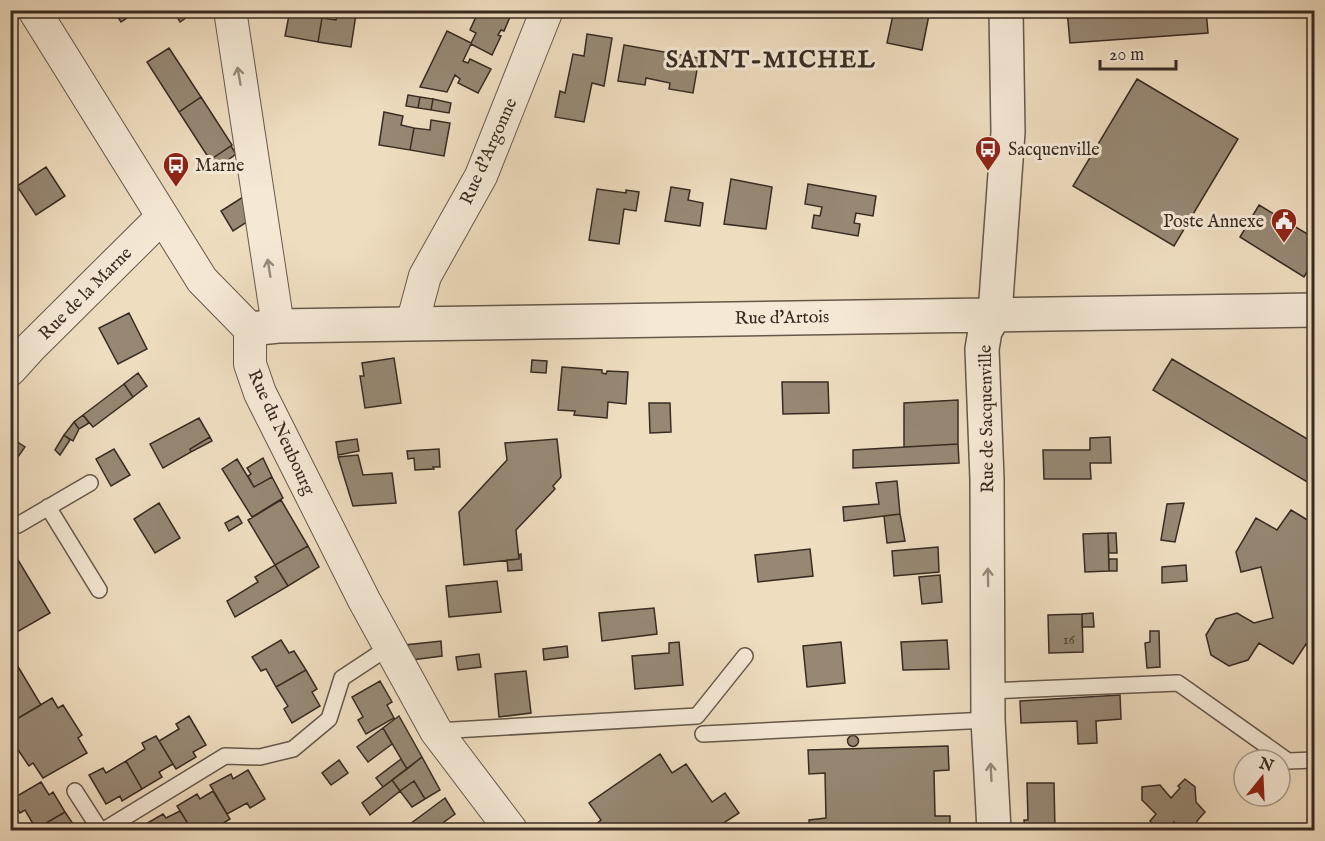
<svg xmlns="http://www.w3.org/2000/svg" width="1325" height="841" viewBox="0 0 1325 841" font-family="'IM FELL English',serif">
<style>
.building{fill:#978874;stroke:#382b22;stroke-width:1.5}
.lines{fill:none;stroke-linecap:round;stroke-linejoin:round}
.service-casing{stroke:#66584a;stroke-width:18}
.minor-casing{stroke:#66584a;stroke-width:34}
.tertiary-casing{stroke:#66584a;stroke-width:36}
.service{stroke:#f5e9d6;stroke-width:15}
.minor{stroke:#f5e9d6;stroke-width:32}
.tertiary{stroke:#f5e9d6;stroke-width:33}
.oneway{stroke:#968a7c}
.labels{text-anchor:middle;stroke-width:6;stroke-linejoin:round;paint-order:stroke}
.number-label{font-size:15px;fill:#504236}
.poi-label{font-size:18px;fill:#382b22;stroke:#f5e9d6;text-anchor:start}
.street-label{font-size:18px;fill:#382b22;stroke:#f5e9d6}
.district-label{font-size:24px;font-weight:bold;letter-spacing:1.5px;fill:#382b22;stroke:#f5e9d6}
</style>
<rect width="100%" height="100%" fill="#efddc0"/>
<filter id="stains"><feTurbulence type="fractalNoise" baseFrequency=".00333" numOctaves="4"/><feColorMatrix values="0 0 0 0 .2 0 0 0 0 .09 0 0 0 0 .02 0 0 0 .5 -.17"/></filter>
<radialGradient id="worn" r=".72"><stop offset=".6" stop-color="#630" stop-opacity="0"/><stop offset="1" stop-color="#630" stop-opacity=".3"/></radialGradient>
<path class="building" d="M113,10H139L121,22Z
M173,10H195L196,11L180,22Z
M290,10H309L308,16L322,18L318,42L285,36Z
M479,10H513L504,31L501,30L498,35L501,36L492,55L471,44L463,61L468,63L470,59L491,69L478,93L458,83L460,79L455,75L447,92L420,87L447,31L471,43L476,33L470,30Z
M894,10H930L922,50L887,43Z
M1067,10H1206L1208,33L1070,43Z
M338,11L356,14L351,47L318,42L322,18L336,20Z
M587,34L612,38L604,86L592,83L584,122L555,117L560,91L565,93L573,54L584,56Z
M624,45L699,58L693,93L669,89L670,83L646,78L645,85L618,81Z
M169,48L201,97L179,112L147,62Z
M1137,79L1238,139L1174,246L1073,186Z
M408,95L420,97L418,108L406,106Z
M201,97L232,145L210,160L179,112Z
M420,97L433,99L431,110L418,108Z
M433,99L451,103L449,113L431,110Z
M384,112L403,116L401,125L414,128L410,150L379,145Z
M431,120L450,123L444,156L410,150L414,128L430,130Z
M231,146L236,154L213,171L207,162Z
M46,167L65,196L36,215L17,186Z
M731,179L772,187L766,229L724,224Z
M808,184L876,196L873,216L856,213L854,223L860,224L858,236L812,228L814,215L820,216L822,207L805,204Z
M671,187L690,190L688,200L703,203L700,226L665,221Z
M597,189L626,193V190L639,192L636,211L624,209L619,244L589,240Z
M243,197L247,222L233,231L221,211Z
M1259,205L1314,238V260L1304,277L1240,237Z
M129,313L147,349L118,364L99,328Z
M394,358L401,403L365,408L360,376H364L362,363Z
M1172,359L1314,443V486L1153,390Z
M532,360L547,361L546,373L531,372Z
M562,367L602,370V373L606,374L607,371L628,372L626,404L608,402L607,418L574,415L575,411L558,410Z
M138,373L147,386L133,397L124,384Z
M782,382H828L829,413L783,414Z
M124,384L133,397L93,427L83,415Z
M958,400V444L904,447V403Z
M649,403H670L671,432L650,433Z
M83,415L89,423L79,429L74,422Z
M199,418L210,437L190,449L191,452L163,468L150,444Z
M74,422L79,429L73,441L64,435Z
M64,435L70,440L60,455L55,450Z
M10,437L25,447L10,468Z
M210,437L212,441L191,452L190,449Z
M1110,437L1111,463H1090L1091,479H1044L1043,450H1090V438Z
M357,439L359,451L338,455L336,442Z
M557,439L561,477L553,486L555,489L516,530L519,559L464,565L459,512L507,460L505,443Z
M958,444L959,463L853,468V450Z
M114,449L130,475L111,486L96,459Z
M439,449L440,467H433L434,469L415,470L414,458L408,459L407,451Z
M358,455L363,475L392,473L396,503L353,506L338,457Z
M263,458L272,477L254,487L248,476L251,474L247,468Z
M237,459L254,487L272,477L283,498L252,517L222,469Z
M897,481L900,514L844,521L843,507L879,504L876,483Z
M281,500L308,546L275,565L248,520Z
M159,503L180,538L155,553L134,519Z
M1184,503L1175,542L1161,540L1167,504Z
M1291,510L1314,524V648L1306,644L1293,664L1259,643L1248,660L1229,666L1211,655L1206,635L1216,619L1237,613L1254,623L1273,618L1261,567L1241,572L1236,552L1256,518L1277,530Z
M900,514L905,541L887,543L884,516Z
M238,516L242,523L229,531L225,523Z
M1108,533L1109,571L1085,572L1083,534Z
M1108,533H1116L1117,553H1109Z
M308,546L319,567L288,586L275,565Z
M938,547L939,572L894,576L892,551Z
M810,549L813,576L758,582L755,555Z
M521,554L522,570L508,571L507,560L519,559V555Z
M1109,559H1117V571H1109Z
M18,560L50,613L10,636V564Z
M275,565L288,586L235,617L227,601L258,582L255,577Z
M1186,565L1187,581L1162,583V567Z
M940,575L942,602L922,604L919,577Z
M497,581L501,612L449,617L446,586Z
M654,608L657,634L602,641L599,613Z
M1093,613L1094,627H1082V614Z
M1082,614L1083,652L1049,653L1048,615Z
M1150,631H1159L1160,667L1147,668L1145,643L1150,642Z
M281,640L289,653L294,651L306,670L276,687L266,669L261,671L252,657Z
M947,640L949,669L903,670L901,642Z
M441,641L442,656L412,660L405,645Z
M679,642L683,685L635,689L632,656L669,653V643Z
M841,642L845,683L807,687L803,646Z
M567,646L568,657L544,660L543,649Z
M479,654L481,667L458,670L456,657Z
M14,660L41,705L10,723V662Z
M306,670L317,689L312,692L320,706L292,723L284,709L288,706L276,687Z
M526,671L531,713L499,717L495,674Z
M380,681L392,702L387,705L394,718L366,734L358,720L363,717L352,697Z
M1120,695L1121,719L1096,721L1097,743L1078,744L1077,721L1021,723L1020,701Z
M52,698L58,708L63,705L82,735L78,738L87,753L43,778L33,763L29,766L10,738L14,734L10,728V723Z
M189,716L206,745L193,752L196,757L176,769L159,741L179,729L176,724Z
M399,716L422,757L407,769L383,728Z
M383,728L392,744L368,762L357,747Z
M847.5 741a5.5 5.5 0 1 1 11 0a5.5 5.5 0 1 1-11 0Z
M156,736L173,764L159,772L162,777L142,789L126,761L145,749L142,743Z
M948,746L949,770L934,771L935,816H950V830H810L809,820L826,818L825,773L809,774L808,750Z
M660,754L672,773L686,764L712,802L725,793L739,813L713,830H589L601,820L589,803Z
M422,757L440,790L425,799L414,781L400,791L392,780Z
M401,759L407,769L383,787L376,778Z
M339,760L348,773L331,785L322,773Z
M126,761L142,789L122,801L120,796L106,804L89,775L103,768L106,773Z
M248,770L265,799L250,808L247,803L227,814L210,785L231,774L233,779Z
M1185,779L1195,787L1196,802L1205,812L1197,821V830H1180L1174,822L1166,830H1160L1150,821L1156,814L1142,800V787L1160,785L1171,798L1180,788L1178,786Z
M392,780L400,791L370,815L362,803Z
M414,781L425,799L412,807L400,791Z
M41,782L49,795L53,792L65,812L36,829L25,810L20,813L12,799Z
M1027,783H1054L1055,830H1025L1024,820H1028Z
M213,791L230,819L217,827L214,823L201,830H192L177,806L197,794L200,799Z
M445,798L455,814L433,830H402Z
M180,811L192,830H147L144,825L163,814L166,818Z
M65,812L77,830H37L36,829Z"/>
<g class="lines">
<g class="service-casing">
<path id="service" d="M48,507L99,590
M10,521L18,525L90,483
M989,691L1178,683L1288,761L1314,760
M436,731L697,716L745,656
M703,734L988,720
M75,791L100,830
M104,830L225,756L260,757L293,749L329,719L342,678L389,647"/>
</g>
<g class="minor-casing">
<path id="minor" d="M34,10L202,280L250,329V364L260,393L364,600L436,731L511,830
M230,10L278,326
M412,324L425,276L481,176L547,10
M10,370L30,348L162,217"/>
</g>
<g class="tertiary-casing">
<path id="tertiary" d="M250,329L278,326L1314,310
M994,830L988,720L987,479L982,349L985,331L995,314L1008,132L1006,10"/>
</g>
<use href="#service" class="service"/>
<use href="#minor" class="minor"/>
<use href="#tertiary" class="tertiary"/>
</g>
<defs><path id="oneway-shaft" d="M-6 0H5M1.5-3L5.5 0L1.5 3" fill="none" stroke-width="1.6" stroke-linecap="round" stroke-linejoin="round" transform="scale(1.5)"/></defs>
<g class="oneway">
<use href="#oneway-shaft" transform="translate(239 76) rotate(-100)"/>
<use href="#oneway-shaft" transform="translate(269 268) rotate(-99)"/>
<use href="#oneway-shaft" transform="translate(988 577) rotate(-91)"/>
<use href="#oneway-shaft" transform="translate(991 772) rotate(-93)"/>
</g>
<defs>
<g id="bus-pin" transform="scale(1.35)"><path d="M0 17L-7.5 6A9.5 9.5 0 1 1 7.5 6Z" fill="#8f2418" stroke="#f5e9d6"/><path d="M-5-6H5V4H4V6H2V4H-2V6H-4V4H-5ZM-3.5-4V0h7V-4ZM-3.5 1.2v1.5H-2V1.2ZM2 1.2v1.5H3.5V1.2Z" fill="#fff"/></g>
<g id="civic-pin" transform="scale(1.35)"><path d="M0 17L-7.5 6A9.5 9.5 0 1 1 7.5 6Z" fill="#8f2418" stroke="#f5e9d6"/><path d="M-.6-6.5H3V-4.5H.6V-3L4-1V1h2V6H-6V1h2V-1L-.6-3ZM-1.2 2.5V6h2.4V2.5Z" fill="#fff"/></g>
</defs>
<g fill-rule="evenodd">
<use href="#bus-pin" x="988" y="149"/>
<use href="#bus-pin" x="176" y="165"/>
<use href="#civic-pin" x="1284" y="221"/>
</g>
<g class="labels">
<g class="number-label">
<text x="1069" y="644">16</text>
</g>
<g class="poi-label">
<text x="1008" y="155">Sacquenville</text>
<text x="195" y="171">Marne</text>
<text x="1264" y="227" text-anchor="end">Poste Annexe</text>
</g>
<g class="street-label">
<text transform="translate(488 151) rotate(-66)" y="6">Rue d'Argonne</text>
<text transform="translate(85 293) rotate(-45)" y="6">Rue de la Marne</text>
<text transform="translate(782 317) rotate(-1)" y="6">Rue d'Artois</text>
<text transform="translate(986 419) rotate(-91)" y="6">Rue de Sacquenville</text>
<text transform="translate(282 432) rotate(65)" y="6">Rue du Neubourg</text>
</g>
<g class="district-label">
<text x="771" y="67">SAINT-MICHEL</text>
</g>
</g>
<rect width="1325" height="841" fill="none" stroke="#efddc0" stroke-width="36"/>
<rect x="12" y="12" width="1301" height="817" fill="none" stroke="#382b22" stroke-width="3"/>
<rect x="18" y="18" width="1289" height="805" fill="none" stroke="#382b22" stroke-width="1.5"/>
<g transform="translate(1262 778) rotate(18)"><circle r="28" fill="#f5e9d6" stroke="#a99d8e" stroke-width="1.5"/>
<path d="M0-4.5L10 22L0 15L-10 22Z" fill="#8f2418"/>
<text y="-9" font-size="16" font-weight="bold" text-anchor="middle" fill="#382b22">N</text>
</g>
<path d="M1100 60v9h76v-9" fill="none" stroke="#382b22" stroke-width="3"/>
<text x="1109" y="60" font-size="18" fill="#382b22" stroke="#f5e9d6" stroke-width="4.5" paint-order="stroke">20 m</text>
<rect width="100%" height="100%" filter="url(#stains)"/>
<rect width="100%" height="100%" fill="url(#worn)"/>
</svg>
